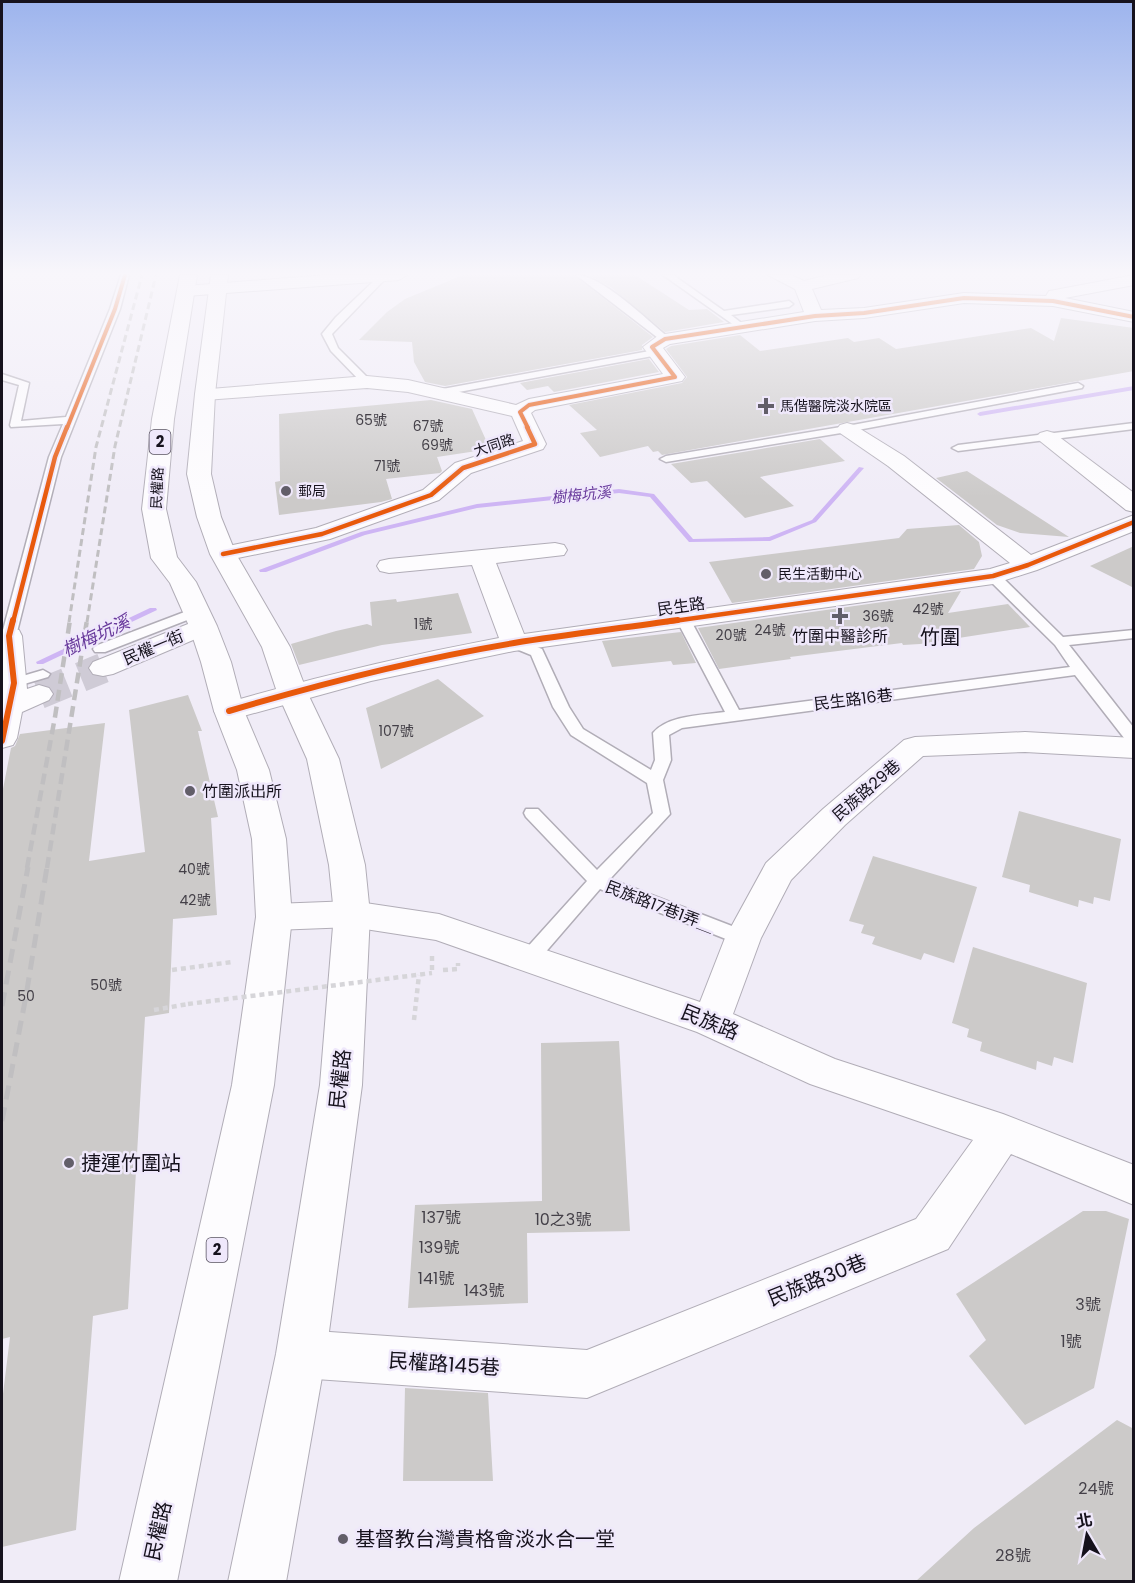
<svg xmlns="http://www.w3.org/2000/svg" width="1135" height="1583" viewBox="0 0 1135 1583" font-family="Poppins,'Noto Sans TC',sans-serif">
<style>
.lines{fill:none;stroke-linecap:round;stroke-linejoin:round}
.stream{fill:#ceb5f4;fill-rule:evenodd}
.building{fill:#cccac9}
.minor-tunnel{stroke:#cfcbd6;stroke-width:30;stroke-dasharray:30 15;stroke-linecap:butt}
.service-casing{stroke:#b1adb7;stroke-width:3}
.minor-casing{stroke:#b1adb7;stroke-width:2}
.primary-casing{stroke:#b1adb7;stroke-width:2}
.path{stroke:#d6d5d9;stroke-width:4.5;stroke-dasharray:5 4;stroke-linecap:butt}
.service{fill:#fdfcfe;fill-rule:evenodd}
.minor{fill:#fdfcfe;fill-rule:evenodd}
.primary{fill:#fdfcfe;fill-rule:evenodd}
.rail-far2{stroke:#c0bfc1;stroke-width:3;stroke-dasharray:7 4;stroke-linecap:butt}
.rail-far1{stroke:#c0bfc1;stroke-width:4.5;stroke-dasharray:11 6;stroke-linecap:butt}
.rail{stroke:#c0bfc1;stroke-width:5;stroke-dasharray:14 8;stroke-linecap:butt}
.path-bridge{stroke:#d6d5d9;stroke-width:4.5;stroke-dasharray:5 4;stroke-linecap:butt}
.cycleway-far2-casing{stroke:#efe8fb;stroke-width:6}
.cycleway-far1-casing{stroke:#efe8fb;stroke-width:8}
.cycleway-casing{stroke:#efe8fb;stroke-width:10}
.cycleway-far2{stroke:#e8590c;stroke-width:4}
.cycleway-far1{stroke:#e8590c;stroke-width:4.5}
.cycleway{stroke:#e8590c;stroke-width:6}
.poi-dot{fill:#625e69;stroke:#efe8fb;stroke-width:2}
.labels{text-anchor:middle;stroke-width:5;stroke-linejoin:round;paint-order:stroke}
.far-poi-label{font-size:14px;fill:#16121d;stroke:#efe8fb;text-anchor:start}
.number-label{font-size:14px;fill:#444048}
.far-street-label{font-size:14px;fill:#16121d;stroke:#efe8fb}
.shield{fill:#efe8fb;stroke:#575260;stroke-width:1.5}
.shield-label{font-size:15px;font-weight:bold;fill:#16121d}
.far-water-label{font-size:15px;font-style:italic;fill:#693b9c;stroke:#efe8fb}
.street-label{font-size:16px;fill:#16121d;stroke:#efe8fb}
.poi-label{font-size:16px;fill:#16121d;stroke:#efe8fb}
.near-number-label{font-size:16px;fill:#444048}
.water-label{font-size:18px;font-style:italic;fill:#693b9c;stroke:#efe8fb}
.quarter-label{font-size:20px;fill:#16121d;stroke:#efe8fb}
.near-street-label{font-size:20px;fill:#16121d;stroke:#efe8fb}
.near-poi-label{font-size:20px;fill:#16121d;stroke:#efe8fb;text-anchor:start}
</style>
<rect width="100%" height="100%" fill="#f0ecf7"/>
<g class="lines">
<path class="stream" d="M1134,386V390L980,416L977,414L980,412Z
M859,467L864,468L816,522L770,541L689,542L650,497L619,493L477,508L365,535L266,572H260L259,570L361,532L477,504L619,489L654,494L693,539L769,537L812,520Z
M150,608H156L157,610L43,664H37L36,662Z"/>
</g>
<path class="building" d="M463,275H574L653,337L642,345V350L445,386L425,382L414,362L412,342L359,340L387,312L405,299Z
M589,275H635L689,310L707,309L724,322L665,332L612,288Z
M1061,318L1134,328V371L662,455L658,451L653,452L648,446L600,457L580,433L597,430L569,405L682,383L687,377L666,349L671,346L740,335L760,351L848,338L854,342L879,338L896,349L1031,328L1054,341Z
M649,359L659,372L554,392L548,386L527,390L520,383Z
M431,400L472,409L490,449L437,457L442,471L440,473L386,479L392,499L381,502L279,515L275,482L280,481L279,414Z
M820,439L845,461L760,477L794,506L745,518L707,481L691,483L671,464Z
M967,471L1069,537L1020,533L997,525L936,478Z
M959,525L979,542L982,556L974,569L732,603L709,562L899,538L907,529Z
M1134,546V588L1090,566Z
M961,591L948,613L1008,604L1030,627L920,644L903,645L902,643L790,657L791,659L719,669L698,628Z
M458,593L472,633L382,645L299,665L291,644L336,631L367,624L372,626L370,602L396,599L397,602Z
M681,632L696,663L673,665L671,661L612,667L602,641Z
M438,679L484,716L381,769L366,708Z
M188,695L202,731H198L218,817L211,818L217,915L173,919L169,1013L145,1017L128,1309L93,1316L76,1530L2,1547V1402L10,1337L2,1339V794L11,748L15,746L20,734L105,723L89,861L145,852L129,710Z
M1019,811L1121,839L1110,901L1094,897L1093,904L1079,900L1078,907L1029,892L1030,885L1002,877Z
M873,856L977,887L954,963L924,953L921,960L872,944L875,937L861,933L864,925L849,921Z
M973,947L1087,983L1073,1063L1054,1057L1052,1066L1037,1061L1036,1070L980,1051L982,1042L967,1037L969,1029L952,1023Z
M619,1041L630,1231L527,1233L528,1303L408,1308L415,1205L542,1201L541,1043Z
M1083,1211H1106L1129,1219L1094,1388L1025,1425L969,1356L986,1340L956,1294Z
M405,1388L488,1393L493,1481H403Z
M1117,1420L1134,1429V1581H916L974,1528Z"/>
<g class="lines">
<path class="minor-tunnel" d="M39,694L103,668"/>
<g class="service-casing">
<path id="service" d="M121,275H129L120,309L61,457L16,636L2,644V634L49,457L63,424L11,427L10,425L19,385L2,380V374L29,383L21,421L66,417L110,309Z
M576,275C602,275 647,320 668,337V341H662Z
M663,275H673L724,311L789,301L793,304L789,307L731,315L744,325V329L741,330Z
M379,276L386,278L332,334L338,348L372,382L367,385L363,384L331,351L322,334L336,317Z
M655,350L658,351V355L437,396L432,393L437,390Z
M1078,383L1083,386L1082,388L847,432L666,462L660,459L666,456L847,426Z
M1134,423V429L958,451L952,448L958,445Z
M993,572L998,573L1063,637L1134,630V638L1069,645L1134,728V744L1128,743L1075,675L682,728L669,735L671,760L663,780L670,814L610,879L750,933L752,938L750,943L743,945L736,943L600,889L537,962L530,964L523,962L520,957L523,952L587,881L526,817L524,813L526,809H538L597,870L653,813L647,783L571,735L553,707L531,655L509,646L507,643L509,640H519L542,649L569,707L583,729L651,770L655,760L653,733C668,715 703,715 725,712L676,619L683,615L690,619L739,710L1070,667L1055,645L988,579L986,576L988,573Z
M195,608L202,612L200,615L105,652H95L93,649L95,646Z
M43,670L50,674L48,677L14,687L7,683L9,680Z"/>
</g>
<g class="minor-casing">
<path id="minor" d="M327,275H407L399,280L186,296L178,291L186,286Z
M768,275H791L804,281L828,275H860L858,278L812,289L821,310L864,308L964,293L1046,296L1049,291L1055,290L1134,275V285L1065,298L1134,312V322L1053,306L964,303L864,318L815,321L670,344L663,348L685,377L682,381L535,410L531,413L546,444L543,449L471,473L439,500L330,539L223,561L214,559L211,554L214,549L223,547L316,528L423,490L455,463L523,441L512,416L408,392L367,388L205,400L198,398L195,394L198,390L367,376L408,380L516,405L529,399L663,374L643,347L659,335L804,312L795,289Z
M847,423L854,425L904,456L1031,555L1134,515V531L1037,570L993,584L514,651L371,681L229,720L219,717L214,711L219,705C311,678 404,656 499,638L472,565L389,573L380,571L377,566L380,561L389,559L555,543L564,545L567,550L564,555L496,563L524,634L990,569L1010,563L888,466L840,433L837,429L840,425Z
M1047,431L1054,433L1134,493V512L1126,510L1040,441L1036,437L1040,433Z
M203,618L212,620L216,626L212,632L113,674L103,676L93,674L89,668L93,662Z
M9,628L19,630L22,636L27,689L39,685L49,688L53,694L49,700L22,712L17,738L13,745L2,748V630Z
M1025,732L1134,738V758L1025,752L923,756L845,825L791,880L761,938L733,1014L835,1059L1003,1114L1134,1165V1205L1011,1154L948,1249L587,1398L301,1378L284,1371L277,1354L284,1337L301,1330L587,1350L916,1219L973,1140L810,1084L697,1032L436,940L352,927L274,930L262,926L256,917L262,908L274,904L352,901L439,914L700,1002L725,938L766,863L823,809L904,740L915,737Z"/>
</g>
<g class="primary-casing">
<path id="primary" d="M180,275H197L174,419L166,509L177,557L196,582L217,626L231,662L244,711L269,770L286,839L292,917L274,1085L177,1582H119L232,1085L256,917L252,839L237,770L214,711L201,662L189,626L170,583L151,558L142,509L152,419Z
M211,275H228L215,394L211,474L221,517L236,554L290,647L307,692L339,759L365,865L370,914L362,1085L326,1354L286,1582H228L276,1354L320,1085L334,914L329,865L307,759L277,692L262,647L210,554L197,517L187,474L195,394Z"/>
</g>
<path class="path" d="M432,956V973
M172,970L232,962
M443,970L458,969V963
M154,1010L188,1004
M414,1020L419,975"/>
<use href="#service" class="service"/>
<use href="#minor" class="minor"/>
<use href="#primary" class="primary"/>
<path class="rail-far2" d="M69,622L96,447L142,275
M87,622L115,446L156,275"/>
<path class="rail-far1" d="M27,868L55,717L70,620
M47,868L87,620"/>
<path class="rail" d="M2,1006L28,867
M2,1121L26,996L47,867"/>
<path class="path-bridge" d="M188,1004L432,973"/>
<g class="cycleway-far2-casing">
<path id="cycleway-far2" d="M67,428L115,309L125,275
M528,428L520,412L529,405L675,377L652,347L665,339L815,316L864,313L964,298L1053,301L1134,317"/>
</g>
<g class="cycleway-far1-casing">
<path id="cycleway-far1" d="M223,554L322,534L431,495L463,468L535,444L527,427
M13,622L55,457L67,427
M667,622L993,576L1028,565L1134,522"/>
</g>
<g class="cycleway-casing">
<path id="cycleway" d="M229,711C323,683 418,659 514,643C569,634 624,628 678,620
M2,741L14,683L9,636L13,620"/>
</g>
<use href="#cycleway-far2" class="cycleway-far2"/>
<use href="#cycleway-far1" class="cycleway-far1"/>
<use href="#cycleway" class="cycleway"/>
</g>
<linearGradient id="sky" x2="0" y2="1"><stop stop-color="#9db4ed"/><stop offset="0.55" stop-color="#f8f6fb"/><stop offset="1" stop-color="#f8f6fb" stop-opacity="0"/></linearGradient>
<rect width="1135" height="497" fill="url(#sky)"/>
<g class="poi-dot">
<path d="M763 397h6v6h6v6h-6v6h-6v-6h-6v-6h6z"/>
<circle cx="286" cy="491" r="6"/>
<circle cx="766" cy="574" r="6"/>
<path d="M837 607h6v6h6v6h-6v6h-6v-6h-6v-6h6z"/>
<circle cx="190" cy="791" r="6"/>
<circle cx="69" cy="1163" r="6"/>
<circle cx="343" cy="1539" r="6"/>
</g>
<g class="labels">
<g class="far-poi-label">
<text x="780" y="411">馬偕醫院淡水院區</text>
<text x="298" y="496">郵局</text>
<text x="778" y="579">民生活動中心</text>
</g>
<g class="number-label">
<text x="371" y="425">65號</text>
<text x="428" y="431">67號</text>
<text x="437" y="450">69號</text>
<text x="387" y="471">71號</text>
<text x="928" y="614">42號</text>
<text x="878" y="621">36號</text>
<text x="423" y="629">1號</text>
<text x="770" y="635">24號</text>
<text x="731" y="640">20號</text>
<text x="396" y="736">107號</text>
<text x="194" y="874">40號</text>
<text x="195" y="905">42號</text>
<text x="106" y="990">50號</text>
<text x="26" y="1001">50</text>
</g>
<g class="far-street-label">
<text transform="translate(494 445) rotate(-18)" y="5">大同路</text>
<text transform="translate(157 488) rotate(-87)" y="5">民權路</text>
</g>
<g class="shield">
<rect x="149.5" y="430" width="21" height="24" rx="4.5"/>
<rect x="206.5" y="1238" width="21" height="24" rx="4.5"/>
</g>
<g class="shield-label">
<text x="160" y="447">2</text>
<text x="217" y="1255">2</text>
</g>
<g class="far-water-label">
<text transform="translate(581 495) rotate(-6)" y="5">樹梅坑溪</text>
</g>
<g class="street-label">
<text transform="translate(681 606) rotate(-8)" y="6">民生路</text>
<text transform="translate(153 647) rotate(-23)" y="6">民權一街</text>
<text transform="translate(853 699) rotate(-7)" y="6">民生路16巷</text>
<text transform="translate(866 790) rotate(-41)" y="6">民族路29巷</text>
<text transform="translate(660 906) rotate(21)" y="6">民族路17巷1弄＿</text>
</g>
<g class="poi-label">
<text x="840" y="642">竹圍中醫診所</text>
<text x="202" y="797" text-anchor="start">竹圍派出所</text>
</g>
<g class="near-number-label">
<text x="441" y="1223">137號</text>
<text x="563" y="1225">10之3號</text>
<text x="439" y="1253">139號</text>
<text x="436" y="1284">141號</text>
<text x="484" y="1296">143號</text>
<text x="1088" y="1310">3號</text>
<text x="1071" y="1347">1號</text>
<text x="1096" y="1494">24號</text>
<text x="1013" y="1561">28號</text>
</g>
<g class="water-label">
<text transform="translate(96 636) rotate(-25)" y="6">樹梅坑溪</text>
</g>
<g class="quarter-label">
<text x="940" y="644">竹圍</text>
</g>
<g class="near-street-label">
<text transform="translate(710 1022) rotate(22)" y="7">民族路</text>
<text transform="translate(340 1079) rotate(-84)" y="7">民權路</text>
<text transform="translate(817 1280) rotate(-22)" y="7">民族路30巷</text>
<text transform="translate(444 1364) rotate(4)" y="7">民權路145巷</text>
<text transform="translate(158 1531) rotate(-78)" y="7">民權路</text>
</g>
<g class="near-poi-label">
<text x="81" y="1170">捷運竹圍站</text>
<text x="355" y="1546">基督教台灣貴格會淡水合一堂</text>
</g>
</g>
<rect width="1135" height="1583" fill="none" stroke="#16121d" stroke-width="6"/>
<g transform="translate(1087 1535) rotate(350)" stroke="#efe8fb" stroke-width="4.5" paint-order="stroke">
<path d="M0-4.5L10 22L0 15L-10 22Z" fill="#16121d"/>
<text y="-9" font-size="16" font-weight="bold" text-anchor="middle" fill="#16121d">北</text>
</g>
</svg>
